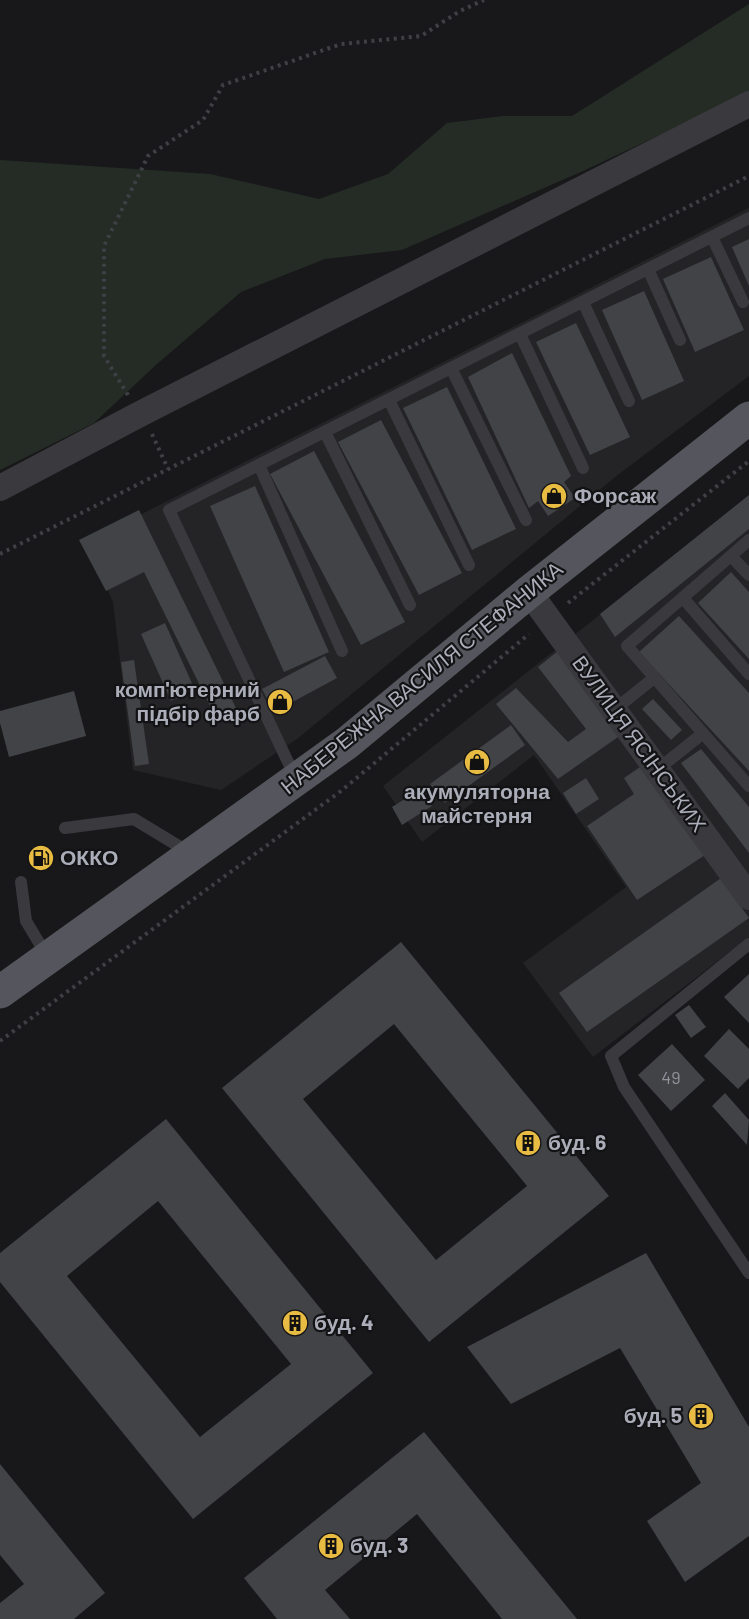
<svg xmlns="http://www.w3.org/2000/svg" width="749" height="1619" viewBox="0 0 749 1619" font-family="Barlow,sans-serif">
<style>
.built{fill:#242426}
.green{fill:#242c25}
.building{fill:#424346;fill-rule:evenodd}
.lines{fill:none;stroke-linecap:round;stroke-linejoin:round}
.path{stroke:#3f4045;stroke-width:4;stroke-dasharray:3 4.5;stroke-linecap:butt}
.lane{stroke:#39393e;stroke-width:12}
.street{stroke:#39393e;stroke-width:26}
.primary{stroke:#55565d;stroke-width:33}
.labels{text-anchor:middle;stroke-width:4.5;stroke-linejoin:round;paint-order:stroke}
.number-label{font-size:18px;fill:#91939c}
.poi-label{font-size:21px;font-weight:bold;fill:#abaeb9;stroke:#131315;text-anchor:start}
.street-label{font-size:21px;fill:#abaeb9;stroke:#131315}
</style>
<rect width="100%" height="100%" fill="#18181a"/>
<path class="built" d="M749,208V376L619,474L297,739L221,790L133,770L113,602L86,542Z
M749,497V937L593,1057L523,963L626,887L534,755L422,842L383,786Z"/>
<path class="green" d="M749,4V93L583,171L402,250L325,259L241,292L157,364L94,423L0,470V160L210,174L319,199L388,174L447,123L503,116H572Z"/>
<path class="building" d="M749,239V286L732,247Z
M711,257L744,330L695,352L663,279Z
M644,291L684,381L642,400L602,310Z
M576,323L630,437L590,455L536,342Z
M512,353L571,476L564,482L575,498L548,516L538,501L529,508L468,377Z
M447,387L516,529L472,550L403,408Z
M381,420L462,573L419,595L338,442Z
M314,451L405,622L361,645L270,474Z
M255,486L329,652L284,672L210,506Z
M749,495V529L615,637L600,614Z
M139,510L236,708L216,718L144,572L106,591L79,540Z
M731,572L749,592V659L698,603Z
M679,616L749,693V771L639,652Z
M165,623L195,690L171,701L141,634Z
M558,651L621,735L558,779L496,704L516,688L568,742L586,729L538,667Z
M325,656L337,678L274,712L262,689Z
M134,660L149,764L135,766L121,662Z
M74,691L86,736L9,757L0,723V711Z
M653,699L682,730L671,740L642,709Z
M511,725L525,745L445,803L430,784Z
M701,749L749,807V853L681,763Z
M643,765L705,855L637,900L587,826L634,794L624,778Z
M586,778L599,799L576,814L563,793Z
M421,789L432,806L402,825L392,807Z
M721,878L749,918L587,1032L559,993Z
M401,942L609,1196L429,1342L222,1088ZM394,1024L527,1186L436,1260L303,1099Z
M749,974V1023L724,997Z
M689,1005L706,1027L691,1038L675,1015Z
M729,1029L749,1049V1078L738,1089L704,1056Z
M672,1044L705,1080L671,1111L638,1075Z
M725,1093L749,1120L747,1145L712,1106Z
M166,1119L373,1373L193,1519L0,1282V1253ZM158,1201L291,1364L200,1437L67,1276Z
M646,1253L749,1427V1536L685,1582L647,1521L701,1483L620,1348L511,1404L467,1347Z
M424,1432L577,1619H502L417,1514L325,1590L350,1619H277L244,1578Z
M0,1464L105,1593L74,1619H0V1603L24,1584L0,1555Z"/>
<g class="lines">
<path class="path" d="M128,395L104,356V246L148,156L203,120L223,85L341,44L421,36L460,11L484,0
M152,434L168,469
M0,554L749,176
M568,603L749,461
M0,1041L341,791L529,634"/>
<path class="lane" d="M712,237L743,302
M648,269L680,340
M583,302L629,401
M520,334L583,468
M451,368L526,520
M389,400L469,565
M325,432L410,605
M259,465L342,651
M749,540L627,646L749,786
M731,556L749,575
M683,598L749,674
M614,710L654,678
M657,770L702,734
M296,779L169,510L749,218
M65,828L134,819L190,853
M21,882L26,921L47,956
M749,944L611,1056L624,1087L749,1273"/>
<path class="street" d="M0,488L140,414L749,104
M529,592L749,897"/>
<path class="primary" d="M0,992L347,743L529,592L749,418"/>
</g>
<defs>
<g id="shop-disc" transform="scale(1.35)"><circle r="9.5" fill="#e8bb42" stroke="#131315"/><path d="M-5-2.5h2.3a2.7 3.5 0 0 1 5.4 0H5L5.5 6h-11ZM-1.5-2.5h3a1.5 2.3 0 0 0-3 0Z" fill="#111"/></g>
<g id="fuel-disc" transform="scale(1.35)"><circle r="9.5" fill="#e8bb42" stroke="#131315"/><path d="M-5.5-6h7V0h2V4h1.3V-2.5L3-4.5l.8-.8L6-3V5H2.5V1h-1V6h-7ZM-4.2-4.7v3.2H.2V-4.7Z" fill="#111"/></g>
<g id="building-disc" transform="scale(1.35)"><circle r="9.5" fill="#e8bb42" stroke="#131315"/><path d="M-4-6H4V6H1V3H-1V6H-4ZM-2.5-4.3h1.7v1.8h-1.7ZM.8-4.3h1.7v1.8H.8ZM-2.5-1h1.7V.8h-1.7ZM.8-1h1.7V.8H.8Z" fill="#111"/></g>
</defs>
<g fill-rule="evenodd">
<use href="#shop-disc" x="554" y="496"/>
<use href="#shop-disc" x="280" y="702"/>
<use href="#shop-disc" x="477" y="762"/>
<use href="#fuel-disc" x="41" y="858"/>
<use href="#building-disc" x="528" y="1143"/>
<use href="#building-disc" x="295" y="1323"/>
<use href="#building-disc" x="701" y="1416"/>
<use href="#building-disc" x="331" y="1546"/>
</g>
<g class="labels">
<g class="number-label">
<text x="671" y="1084">49</text>
</g>
<g class="poi-label">
<text x="574" y="503">Форсаж</text>
<text x="260" y="697" text-anchor="end">комп'ютерний<tspan x="260" dy="24">підбір фарб</tspan></text>
<text x="477" y="799" text-anchor="middle">акумуляторна<tspan x="477" dy="24">майстерня</tspan></text>
<text x="60" y="865">ОККО</text>
<text x="548" y="1150">буд. 6</text>
<text x="314" y="1330">буд. 4</text>
<text x="682" y="1423" text-anchor="end">буд. 5</text>
<text x="350" y="1553">буд. 3</text>
</g>
<g class="street-label">
<text transform="translate(422 678) rotate(-39)" y="7">НАБЕРЕЖНА ВАСИЛЯ СТЕФАНИКА</text>
<text transform="translate(639 744) rotate(54)" y="7">ВУЛИЦЯ ЯСІНСЬКИХ</text>
</g>
</g>
</svg>
